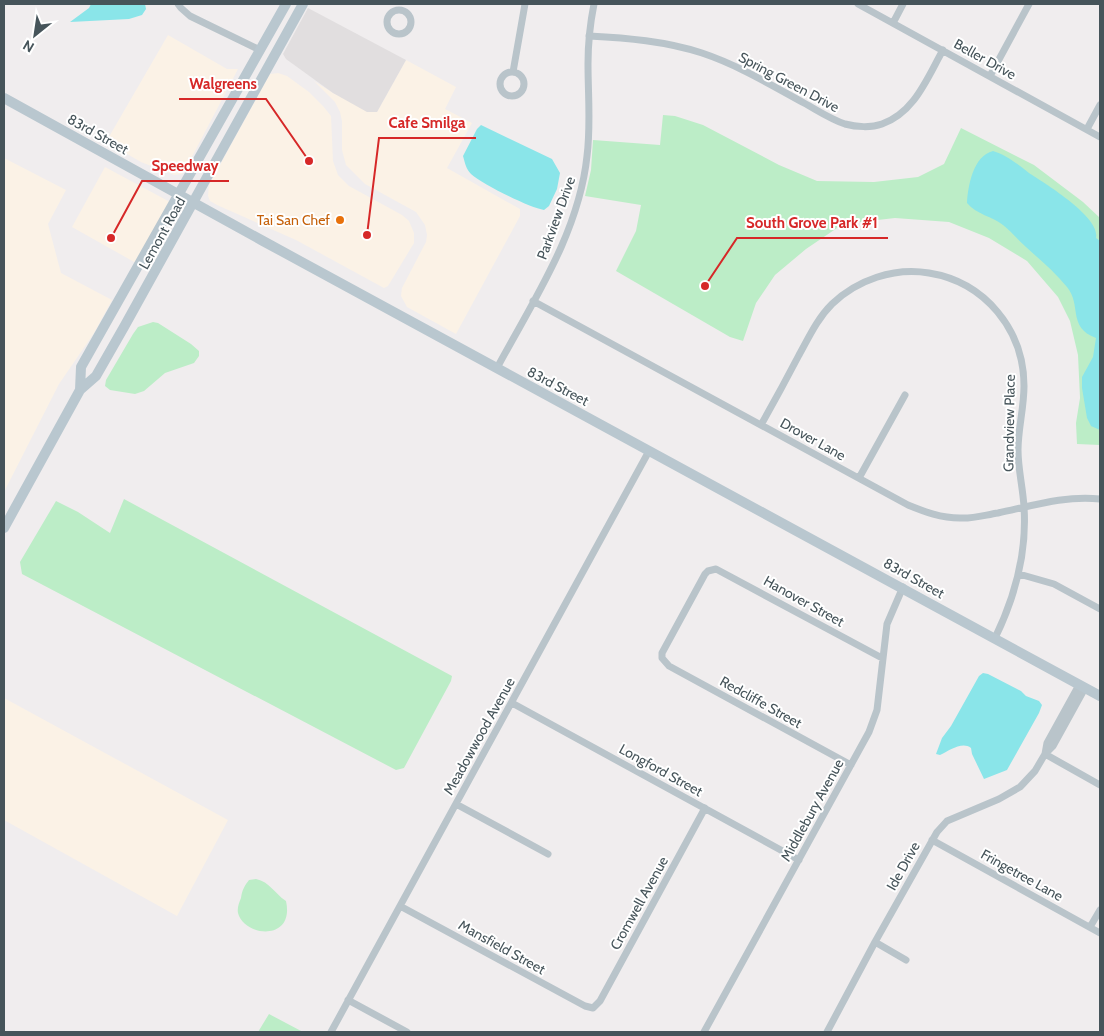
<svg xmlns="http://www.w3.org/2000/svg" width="1104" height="1036" viewBox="0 0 1104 1036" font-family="Cabin,sans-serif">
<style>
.commercial{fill:#fbf2e6}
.education{fill:#e1dedf}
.green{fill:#bcedc7}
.water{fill:#8ae5e9}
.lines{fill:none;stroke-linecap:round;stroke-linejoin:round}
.street{stroke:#b9c4ca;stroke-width:7}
.secondary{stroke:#b9c7cf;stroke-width:10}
.food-dot{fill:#e8710a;stroke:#fff;stroke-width:2}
.labels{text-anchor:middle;stroke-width:4;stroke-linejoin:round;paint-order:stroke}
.street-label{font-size:14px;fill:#46545a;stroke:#fff}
.food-label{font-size:14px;fill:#c56008;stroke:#fff;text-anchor:end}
.leader{fill:none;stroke:#d62828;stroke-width:2}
.callout-dot{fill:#d62828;stroke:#fff;stroke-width:2}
.callout-label{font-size:15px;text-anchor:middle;font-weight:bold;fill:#d62828;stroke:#fff;stroke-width:4;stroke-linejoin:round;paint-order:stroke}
</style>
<rect width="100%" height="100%" fill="#f0edee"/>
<path class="commercial" d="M168,35L227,69H238L185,170L182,174L174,175L141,162L106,142Z
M406,60L456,87L445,109L472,123L447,168L520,209V216L456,334L407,307L401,296L402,288L426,242L427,235L425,225L416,212L365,184L346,165L342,150V121L340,112L335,102L314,81L333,93L377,112Z
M278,73L287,76L309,92L323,106L331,116L333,161L338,175L349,186L402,215L409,221L414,233V243L388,286L384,288L296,240L217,205L210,201L208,196L209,185L270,74Z
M4,158L66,190L48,224L61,273L112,300L94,333L59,384L4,492Z
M105,167L170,202L136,263L72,227Z
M4,698L228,820L177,916L4,820Z"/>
<path class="education" d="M308,8L406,60L377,112H367L333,93L286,59L283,54Z"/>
<path class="green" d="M663,115L675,116L703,125L779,165L817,181L874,182L918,177L944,164L961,128L1034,165L1083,202L1100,218V445L1077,444L1076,423L1080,398L1078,355L1070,321L1058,297L1027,261L989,238L949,222L895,218L843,224L806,249L775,275L756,303L743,341L730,337L616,271L636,231L641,205L585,196L591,170L593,140L660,145Z
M153,322L158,323L191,344L199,351V356L194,363L165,373L144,391L135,394L110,390L105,386L106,380L133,334L138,327Z
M124,499L452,676L451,681L404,768L396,770L22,574L20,562L56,501L78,512L110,533Z
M256,879C270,882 274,893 286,901C295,942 244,937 238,913C237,908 239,903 241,898C242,890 245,885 249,880Z
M269,1014L303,1032H258Z"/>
<path class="water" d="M91,4H145L146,9L142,15L129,19L70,22L89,8Z
M481,125L552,159L560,173L557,189L549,206L544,210C530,208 482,184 471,174C466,169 465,163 463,156L477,129Z
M993,151C1007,155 1017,164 1029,173C1044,183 1101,217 1096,238L1100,241V430L1091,426L1087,418L1082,388V377L1093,357L1096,338C1067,327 1082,305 1067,287C1055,272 1040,260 1026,247C1018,240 1011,231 1003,225C992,216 977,215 967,203C968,186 973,156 993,151Z
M983,673L988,674L1021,691L1026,696L1039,701L1042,705L1039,713L1007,770L984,779L972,754L971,748C962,741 949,751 940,755L936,754L942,738L951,726L979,676Z"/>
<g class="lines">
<path class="street" d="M178,4L181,8L190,16L260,50
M858,4L1100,137
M387 22a12 12 0 1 1 24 0a12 12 0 1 1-24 0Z
M893,23L903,4
M589,36C627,38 665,41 702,53C738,65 771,85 804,103C817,110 830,119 845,124C856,127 871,128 882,124C915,112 927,78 943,50
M500 84a12 12 0 1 1 24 0a12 12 0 1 1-24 0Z
M513,72L525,4
M990,76L1029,4
M1087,129L1100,105
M533,301L908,505C925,512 941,518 960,518C972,519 985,515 998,513C1031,506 1066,495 1100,499
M497,368C533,301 579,233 587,156C591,125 588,95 588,64C588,44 590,24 594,4
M761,425C774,402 787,378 799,355C809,337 817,319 832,304C857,280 894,267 929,273C985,282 1024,330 1024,386C1024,408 1018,429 1018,450C1018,469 1023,488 1024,507C1027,552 1015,597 995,638
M859,478L905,395
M1019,574L1054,584L1100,609
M512,703L799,860
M1045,754L1053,746L1085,688
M1045,754L1100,785
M851,765L669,666L662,658V653L705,574L708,571L716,569L882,658
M456,804L548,854
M932,840L1100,933
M400,906L585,1006L593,1008L600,1001L705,808
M1090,927L1100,910
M875,942L906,960
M348,1000L407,1032
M331,1032L649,451
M704,1032L869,732L877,710L887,624L903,587
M827,1032L875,942L937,832L947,821L999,799L1020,787L1035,771L1045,754L1047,743L1079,685"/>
<path class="secondary" d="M4,98L263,241L1100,696
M80,390L81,367L286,4
M4,528L80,390L96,376L124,327L303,4"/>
</g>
<circle class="food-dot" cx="340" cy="220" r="5"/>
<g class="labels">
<g class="street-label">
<text transform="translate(985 59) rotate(29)" y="5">Beller Drive</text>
<text transform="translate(789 82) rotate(28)" y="5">Spring Green Drive</text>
<text transform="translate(98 134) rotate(29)" y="5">83rd Street</text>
<text transform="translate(556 218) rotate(-70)" y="5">Parkview Drive</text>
<text transform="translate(162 233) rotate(-61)" y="5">Lemont Road</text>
<text transform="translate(558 386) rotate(28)" y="5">83rd Street</text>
<text transform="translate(1009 423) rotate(-89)" y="5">Grandview Place</text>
<text transform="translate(813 439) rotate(29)" y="5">Drover Lane</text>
<text transform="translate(914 578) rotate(29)" y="5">83rd Street</text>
<text transform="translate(804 601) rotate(29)" y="5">Hanover Street</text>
<text transform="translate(761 702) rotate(29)" y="5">Redcliffe Street</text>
<text transform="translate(479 736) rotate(-61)" y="5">Meadowwood Avenue</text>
<text transform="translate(661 770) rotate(29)" y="5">Longford Street</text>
<text transform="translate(812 810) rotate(-61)" y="5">Middlebury Avenue</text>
<text transform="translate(903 866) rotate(-61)" y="5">Ide Drive</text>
<text transform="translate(1022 875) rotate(29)" y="5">Fringetree Lane</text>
<text transform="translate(639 903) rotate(-61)" y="5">Cromwell Avenue</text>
<text transform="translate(502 947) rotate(29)" y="5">Mansfield Street</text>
</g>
<g class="food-label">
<text x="330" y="225">Tai San Chef</text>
</g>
</g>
<path class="leader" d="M309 161L266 99H179M367 235L379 138H476M111 238L142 181H229M705 286L737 238H888"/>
<g class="callout-dot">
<circle cx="309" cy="161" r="5"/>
<circle cx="367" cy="235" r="5"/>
<circle cx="111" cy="238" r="5"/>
<circle cx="705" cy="286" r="5"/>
</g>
<g class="callout-label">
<text x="223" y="89">Walgreens</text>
<text x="427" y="128">Cafe Smilga</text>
<text x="185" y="171">Speedway</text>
<text x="812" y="228">South Grove Park #1</text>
</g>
<rect width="1104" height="1036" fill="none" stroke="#46545a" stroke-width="10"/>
<g transform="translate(35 35) rotate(210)" stroke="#ffffff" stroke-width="4" paint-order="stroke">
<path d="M0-4L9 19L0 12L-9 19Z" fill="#46545a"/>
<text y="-8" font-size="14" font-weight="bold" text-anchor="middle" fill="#46545a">N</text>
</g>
</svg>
